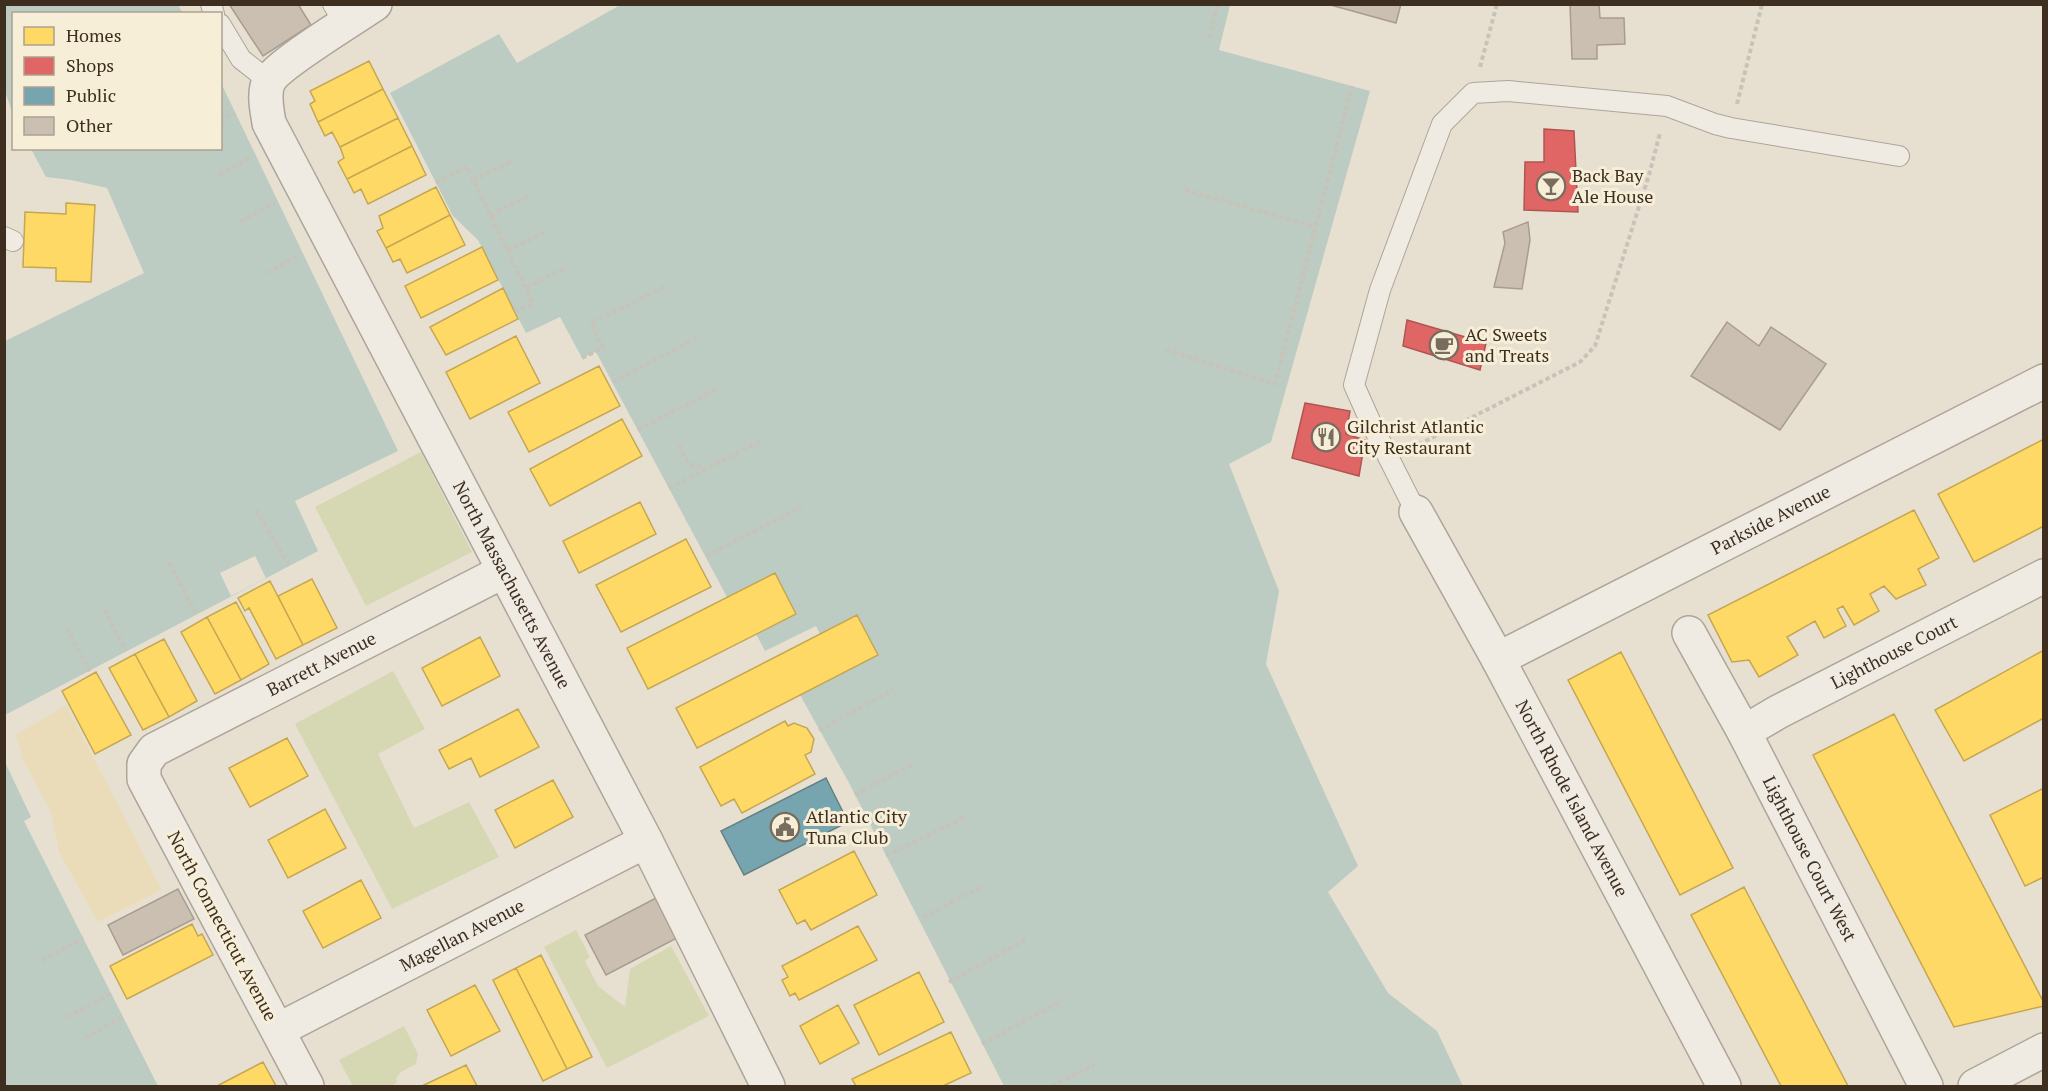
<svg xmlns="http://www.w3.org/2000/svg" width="2048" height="1091" viewBox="0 0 2048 1091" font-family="'PT Serif',serif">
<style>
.green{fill:#d6d7b3}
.sand{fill:#eadcb9}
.water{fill:#bcccc2}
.pier{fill:#e7e0d1}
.homes{fill:#ffd966;stroke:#c5a651;stroke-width:1.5}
.shops{fill:#e06666;stroke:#af5551;stroke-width:1.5}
.public{fill:#76a5af;stroke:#658184;stroke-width:1.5}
.building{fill:#cbbfb2;stroke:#a89c90;stroke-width:1.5}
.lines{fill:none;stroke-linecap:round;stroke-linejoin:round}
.lane-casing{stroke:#ada599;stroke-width:22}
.street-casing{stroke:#ada599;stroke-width:36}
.path{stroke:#c8c2b9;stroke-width:4;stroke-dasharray:4.5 3;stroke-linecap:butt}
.lane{stroke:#efebe3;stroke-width:20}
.street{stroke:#efebe3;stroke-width:33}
.labels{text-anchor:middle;stroke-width:6;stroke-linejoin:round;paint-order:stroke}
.poi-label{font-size:18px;fill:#3d2e20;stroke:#f7eed8;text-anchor:start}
.street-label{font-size:18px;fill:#3d2e20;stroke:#f7eed8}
</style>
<rect width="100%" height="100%" fill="#e7e0d1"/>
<path class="green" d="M421,452L472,552L366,606L315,507Z
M393,671L425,729L378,754L414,828L469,802L499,857L392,909L295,724Z
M576,930L590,957L585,961L598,986L625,1007L630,969L671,946L709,1016L607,1068L544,947Z
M404,1026L418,1054L416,1064L401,1072L396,1078L397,1083L390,1086H353L339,1060Z"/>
<path class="sand" d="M66,705L162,890L98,922L59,852L51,812L24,762L16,735Z"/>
<path class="water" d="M622,4L1230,5L1219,50L1370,91L1271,442L1229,464L1279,591L1266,664L1358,866L1328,892L1388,993L1437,1031L1463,1086H1004L848,781L800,695L878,655L857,615L820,634L816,626L765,651L756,634L796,614L775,573L727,597L596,352L582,358L560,317L526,333L478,240L453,216L390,93L499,34L517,63Z
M4,5H178L183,13L14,14L13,115L5,91Z
M221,83L398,451L295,501L318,551L5,715V341L144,273L107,188L71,180L46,177L31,149L220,148Z
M5,762L31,817L24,821L158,1086H5Z"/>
<path class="pier" d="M255,556L266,578L231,596L220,573Z"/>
<path class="homes" d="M369,61L383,89L318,122L310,104L315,101L310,91Z
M383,89L398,118L340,147L332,132L325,136L318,122Z
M398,118L412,146L347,179L338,162L344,158L340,147Z
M412,146L426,175L368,204L361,189L354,193L347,179Z
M436,187L450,215L386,248L377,231L383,228L379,216Z
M66,203L95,205L91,282L56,281V268L23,267L25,212L66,214Z
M450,215L465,245L407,273L400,259L393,262L386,248Z
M482,247L498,280L421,318L405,286Z
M503,288L518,319L446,355L430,327Z
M516,336L540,383L470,419L446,372Z
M599,366L620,406L529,452L508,412Z
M622,419L642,456L550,506L530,469Z
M2044,439V526L1974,562L1938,494Z
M640,502L656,534L579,573L563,541Z
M1914,510L1939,558L1918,569L1926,585L1896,599L1884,586L1870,594L1879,611L1854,625L1843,606L1837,609L1846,626L1824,638L1815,621L1787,637L1798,655L1759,677L1749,660L1732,662L1708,615Z
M686,539L711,587L621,632L596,585Z
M775,573L796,614L648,689L627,648Z
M312,579L337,628L303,645L278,596Z
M270,581L303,645L276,659L249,608L245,611L238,598Z
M236,602L269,664L241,680L207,617Z
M857,615L878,655L697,748L676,708Z
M207,617L241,680L215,694L181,632Z
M480,637L500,676L442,706L422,668Z
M164,639L197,701L169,717L135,654Z
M2044,650V718L1964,761L1935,710Z
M1621,652L1733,868L1680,895L1568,680Z
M135,654L169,717L143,730L109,668Z
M96,672L131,735L95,754L62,691Z
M518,709L539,747L480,777L471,758L449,769L439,750Z
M1894,714L2044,1003V1006L1954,1027L1813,755Z
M785,721L788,726L794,723L807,728L814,739L811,752L805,755L815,774L742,813L734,799L721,806L700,767Z
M287,738L308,776L250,807L229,768Z
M553,780L573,817L515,848L495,810Z
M2044,788V877L2025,886L1990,815Z
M325,809L346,848L288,878L268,840Z
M854,851L877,895L811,930L805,920L797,924L779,890Z
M361,880L381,918L323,948L303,911Z
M1744,887L1848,1086H1781L1691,915Z
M192,924L198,936L202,934L213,955L127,999L110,966Z
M858,926L877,960L799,1000L795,993L790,996L782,980L788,977L782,966Z
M541,955L592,1057L567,1069L516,968Z
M516,968L567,1069L543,1081L493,980Z
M919,972L944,1022L879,1055L854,1005Z
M475,985L500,1031L451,1056L427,1010Z
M838,1005L859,1043L820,1064L800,1026Z
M951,1032L971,1073L943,1086H856L852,1079Z
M263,1062L276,1086H217Z
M466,1065L477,1086H422Z"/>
<path class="shops" d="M1544,129L1574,131L1578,212L1524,210L1525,162H1544Z
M1407,320L1486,343L1480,370L1403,346Z
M1305,403L1350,411L1346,434L1365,440L1359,476L1292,458Z"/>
<path class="public" d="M826,778L848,822L744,875L721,831Z"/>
<path class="building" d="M229,4H298L311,25L263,56Z
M1327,4H1401L1396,23Z
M1570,4H1599L1600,18H1624L1625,44L1597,45V59H1572Z
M1528,222L1530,240L1522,289L1494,287L1505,243L1503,232Z
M1727,322L1759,346L1771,327L1826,364L1780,430L1691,376Z
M178,889L194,919L123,955L108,925Z
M656,898L677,938L606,975L585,935Z"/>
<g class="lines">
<g class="lane-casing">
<path id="lane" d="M211,4L214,14
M333,4L345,24
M220,24L241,59L269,81
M4,237L13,241
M1416,512L1371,423L1354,385L1380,290L1442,124L1473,93L1508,91L1667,106L1715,124L1731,128L1899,156"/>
</g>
<g class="street-casing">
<g id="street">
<path id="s1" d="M375,4C355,18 278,64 269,81C263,93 267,110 269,123L646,841L768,1086"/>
<path id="s2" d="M1416,512L1498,659L1724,1086"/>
<path id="s3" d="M1689,633L1744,732L1926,1086"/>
<path id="s4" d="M1498,659L2044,381"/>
<path id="s5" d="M1744,732L1778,712L2044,576"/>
<path id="s6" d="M278,1030L646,841"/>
<path id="s7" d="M307,1086L144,779V764L154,750L504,571"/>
<path d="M1975,1086L2044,1050"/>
</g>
</g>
<path class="path" d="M1209,38L1218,4
M1480,67L1497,4
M1737,104L1762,4
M220,121L235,113
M219,175L249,158
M473,180L513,161
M436,183L467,167L533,303L515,312
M1185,190L1316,227
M490,215L528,196
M240,222L275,203
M507,250L546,232
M267,273L300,255
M526,288L564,268
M1166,350L1275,384L1352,86
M582,358L603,348L591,323L666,286
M613,382L700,336
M638,430L717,389
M679,445L689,464L706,469
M1412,448L1580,362L1595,346L1649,175L1660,133
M669,488L763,440
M256,510L289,565
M706,556L801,507
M169,563L196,614
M104,610L126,651
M67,628L90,671
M819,730L893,690
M855,795L915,763
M886,856L966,816
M923,917L982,887
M42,961L83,938
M949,982L1027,939
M67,1017L111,994
M85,1038L123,1017
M982,1044L1062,1001
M1052,1086L1094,1065"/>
<use href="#lane" class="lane"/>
<use href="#street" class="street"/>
</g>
<defs>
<g id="bar-ring" transform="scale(1.5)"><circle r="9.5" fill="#f7eed8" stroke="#786c5e" stroke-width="1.5"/><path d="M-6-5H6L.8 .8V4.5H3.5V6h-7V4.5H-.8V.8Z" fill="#786c5e"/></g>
<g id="cafe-ring" transform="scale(1.5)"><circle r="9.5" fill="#f7eed8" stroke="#786c5e" stroke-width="1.5"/><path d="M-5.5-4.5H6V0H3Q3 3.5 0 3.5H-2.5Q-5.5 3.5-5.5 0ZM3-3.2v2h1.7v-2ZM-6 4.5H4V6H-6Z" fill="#786c5e"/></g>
<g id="restaurant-ring" transform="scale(1.5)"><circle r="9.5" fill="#f7eed8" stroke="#786c5e" stroke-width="1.5"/><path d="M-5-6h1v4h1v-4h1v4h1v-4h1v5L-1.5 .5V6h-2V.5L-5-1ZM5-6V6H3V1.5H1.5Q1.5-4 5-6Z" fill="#786c5e"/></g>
<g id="civic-ring" transform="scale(1.5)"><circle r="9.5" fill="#f7eed8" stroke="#786c5e" stroke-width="1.5"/><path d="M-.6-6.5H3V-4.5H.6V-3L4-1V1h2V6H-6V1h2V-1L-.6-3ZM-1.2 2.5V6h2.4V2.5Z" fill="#786c5e"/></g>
</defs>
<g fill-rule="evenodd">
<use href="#bar-ring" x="1551" y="186"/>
<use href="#cafe-ring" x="1444" y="345"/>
<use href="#restaurant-ring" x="1326" y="437"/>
<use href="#civic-ring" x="785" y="827"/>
</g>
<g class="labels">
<g class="poi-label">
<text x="1572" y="182">Back Bay<tspan x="1572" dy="21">Ale House</tspan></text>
<text x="1465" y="341">AC Sweets<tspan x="1465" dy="21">and Treats</tspan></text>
<text x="1347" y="433">Gilchrist Atlantic<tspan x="1347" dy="21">City Restaurant</tspan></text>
<text x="806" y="823">Atlantic City<tspan x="806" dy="21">Tuna Club</tspan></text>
</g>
<g class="street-label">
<text dy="6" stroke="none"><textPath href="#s4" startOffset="306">Parkside Avenue</textPath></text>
<text dy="6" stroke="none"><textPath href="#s1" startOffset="696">North Massachusetts Avenue</textPath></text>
<text dy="6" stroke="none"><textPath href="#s5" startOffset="170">Lighthouse Court</textPath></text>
<text dy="6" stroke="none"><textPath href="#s7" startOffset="568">Barrett Avenue</textPath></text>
<text dy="6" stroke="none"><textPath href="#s2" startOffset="326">North Rhode Island Avenue</textPath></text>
<text dy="6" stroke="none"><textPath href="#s3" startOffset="256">Lighthouse Court West</textPath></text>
<text transform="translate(222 926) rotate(62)" y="6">North Connecticut Avenue</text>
<text dy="6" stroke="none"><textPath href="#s6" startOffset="207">Magellan Avenue</textPath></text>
</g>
</g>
<rect width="2048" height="1091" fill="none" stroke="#3d2e20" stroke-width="12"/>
<rect x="12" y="12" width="210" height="138" fill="#f7eed8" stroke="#ada18e" stroke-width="1.5"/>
<rect x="24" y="27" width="30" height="18" fill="#ffd966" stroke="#ada18e" stroke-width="1.5"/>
<text x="66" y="42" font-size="18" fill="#3d2e20">Homes</text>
<rect x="24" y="57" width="30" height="18" fill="#e06666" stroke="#ada18e" stroke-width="1.5"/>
<text x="66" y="72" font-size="18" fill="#3d2e20">Shops</text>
<rect x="24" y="87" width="30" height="18" fill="#76a5af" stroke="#ada18e" stroke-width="1.5"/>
<text x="66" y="102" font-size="18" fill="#3d2e20">Public</text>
<rect x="24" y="117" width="30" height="18" fill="#cbbfb2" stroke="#ada18e" stroke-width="1.5"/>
<text x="66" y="132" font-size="18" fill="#3d2e20">Other</text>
</svg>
